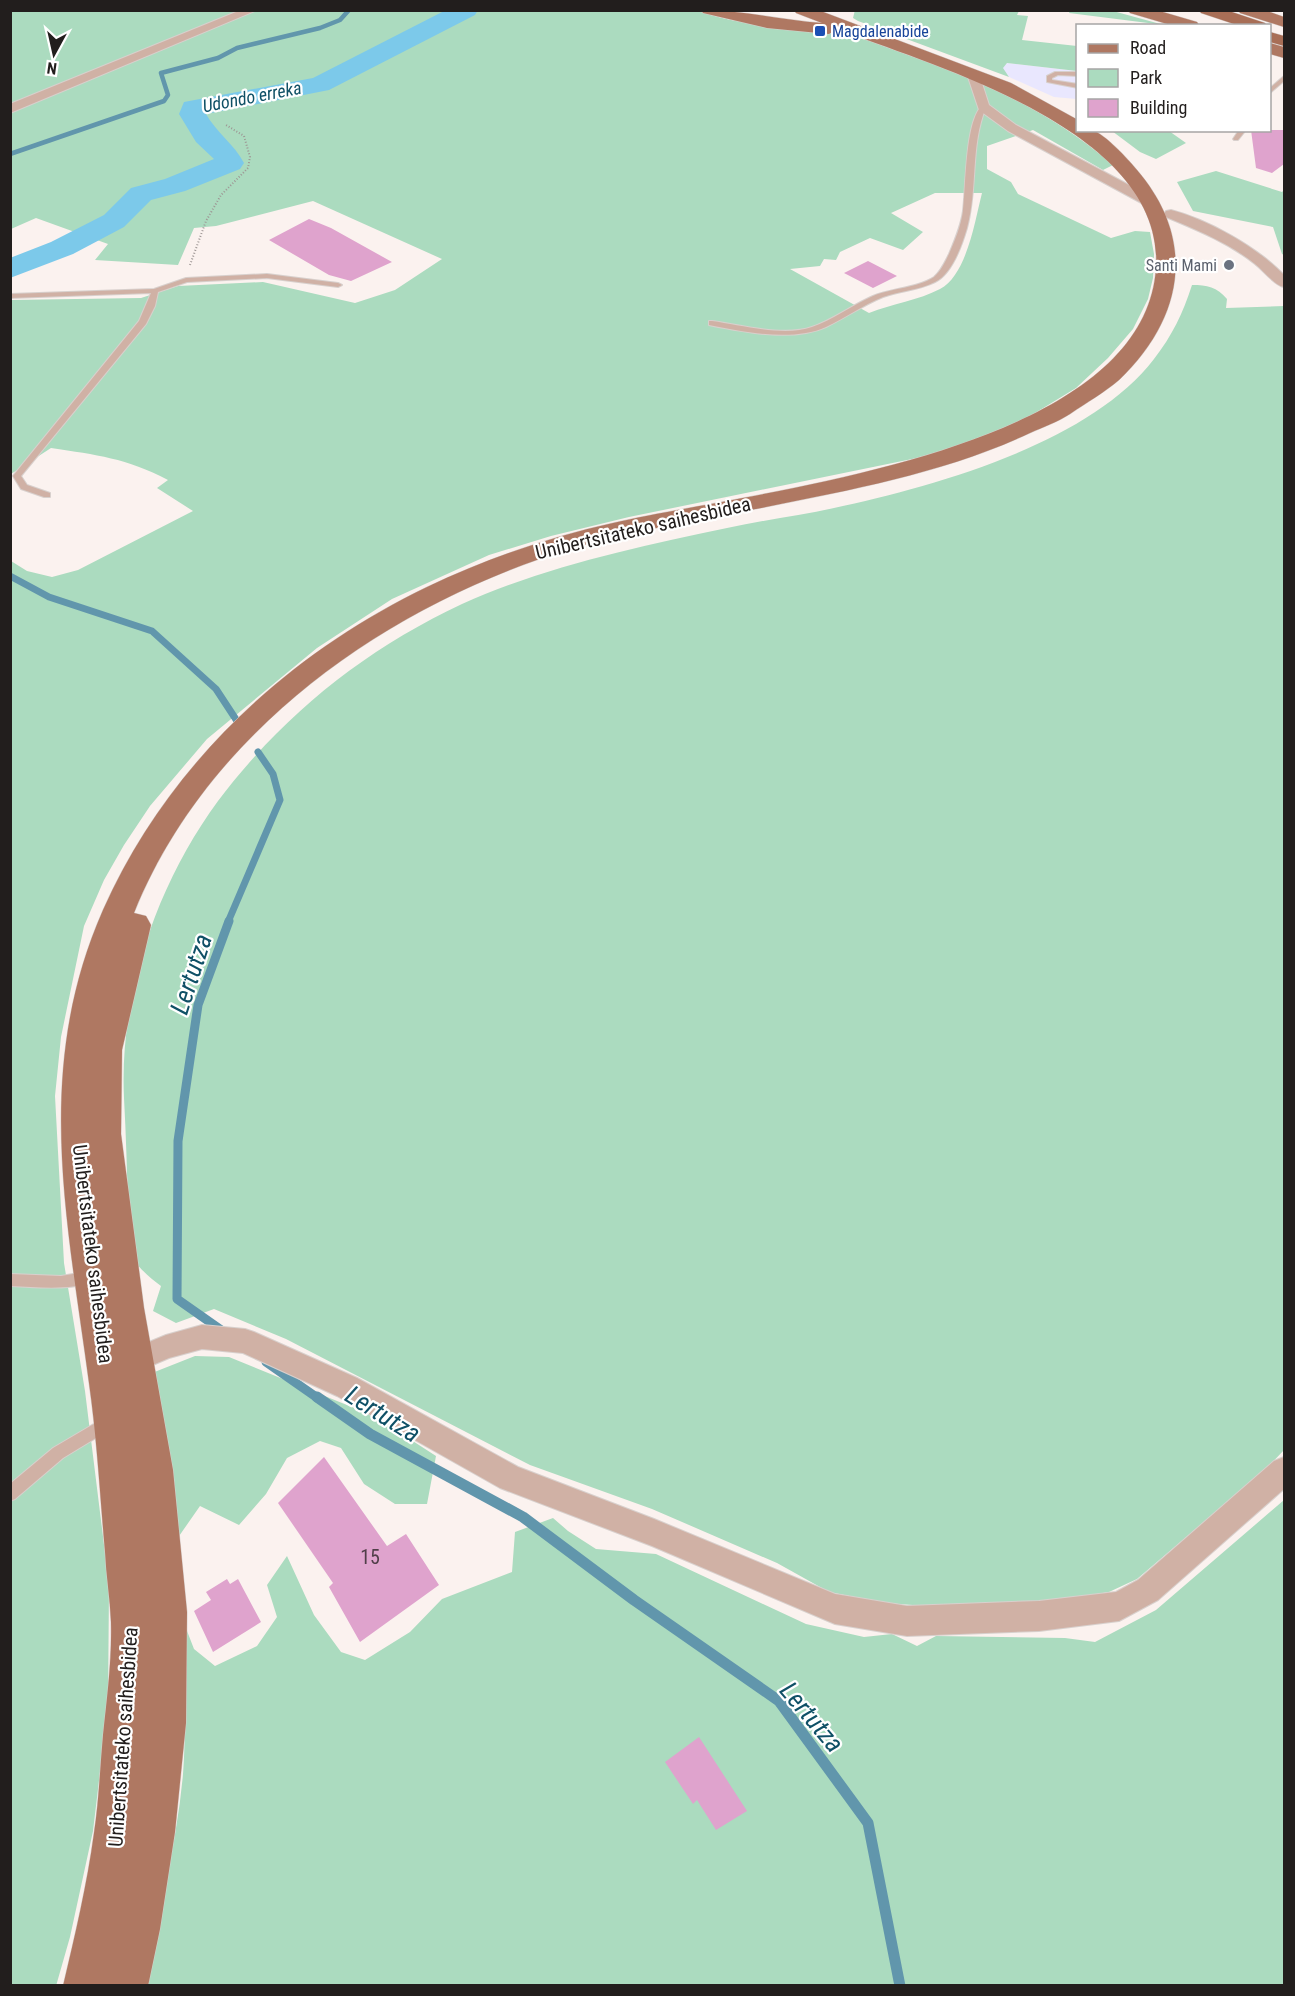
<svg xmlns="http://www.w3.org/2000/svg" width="1295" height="1996" viewBox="0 0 1295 1996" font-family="'Roboto Condensed',sans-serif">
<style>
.industrial{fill:#e9e7fe}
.green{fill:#abdbbf;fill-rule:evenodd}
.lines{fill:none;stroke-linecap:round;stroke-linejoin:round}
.stream-far3{stroke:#6196ac;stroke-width:4.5}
.stream-far2{stroke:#6196ac;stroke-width:7}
.stream-far1{stroke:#6196ac;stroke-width:9}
.stream{stroke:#6196ac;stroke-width:11}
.river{fill:#7cc9ea;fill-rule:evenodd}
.building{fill:#dfa3cd}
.service-casing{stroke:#d8d0cd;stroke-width:2}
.minor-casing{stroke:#d8d0cd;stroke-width:2}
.primary-casing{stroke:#d8d0cd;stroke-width:1}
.trunk-casing{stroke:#d8d0cd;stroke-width:1}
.path{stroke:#9d9694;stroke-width:2;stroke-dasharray:1 2;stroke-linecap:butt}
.service{fill:#d0b1a5;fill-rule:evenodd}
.minor{fill:#d0b1a5;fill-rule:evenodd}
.primary{fill:#af7862;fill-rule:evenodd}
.trunk{fill:#a86e56;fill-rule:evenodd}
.transit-dot{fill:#1a4fb4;stroke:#fff;stroke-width:2}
.worship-dot{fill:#6b7280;stroke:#fff;stroke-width:2}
.labels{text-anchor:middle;stroke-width:4.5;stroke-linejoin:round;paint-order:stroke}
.far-transit-label{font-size:16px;fill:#164399;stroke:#fff;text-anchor:start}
.far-worship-label{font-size:16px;fill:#5b616d;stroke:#fff;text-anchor:end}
.far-water-label{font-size:18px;font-style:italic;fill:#0f5066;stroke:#fff}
.street-label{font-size:20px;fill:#221e1d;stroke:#fff}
.near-number-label{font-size:20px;fill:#513f49}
.near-water-label{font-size:26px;font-style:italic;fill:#0f5066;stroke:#fff}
</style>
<rect width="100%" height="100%" fill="#fbf2ef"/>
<path class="industrial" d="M1007,63L1077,71V99L1054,97L1009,77L1002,68Z"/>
<path class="green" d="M696,10C751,31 811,24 867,40C961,74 1036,99 1113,165L1103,170L1033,130L987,146V169L1011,182L1018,194L1111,238L1135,231L1150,232L1154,254L1153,278L1148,299L1133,329L1108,358L1076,388L1022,421L991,437L917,458L629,517L551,536L489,555L392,599L317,648L207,739L150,806L124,845L104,880L84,926L61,1037L55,1096L64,1263L85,1391L109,1585L108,1705L93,1831L70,1937L56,1986L10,1985L11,561L27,571L52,577L78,570L193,511L157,488L168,480C126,458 97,455 51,448L11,474V300L141,298L178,286L263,282L355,303L395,290L442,259L313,201L216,226L194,228L178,265L95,260L108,244L36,218L11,229L10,11ZM935,193H982C975,220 967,275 940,289C919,300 892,304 869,313L790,269L820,266L824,259L836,260L840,252L870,238L903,250L923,232L891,213Z
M855,10L1019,11L1017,15L1028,16L1022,40L1077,46V71L1007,63L1003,68L1009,77L858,21L853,18Z
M1070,11H1113L1164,25L1069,13Z
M1112,131H1169L1186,143L1156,159L1140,152Z
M1216,171L1282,192L1284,190V255L1282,254L1273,227L1193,211L1177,182Z
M1192,285C1207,285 1217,287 1227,299L1226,308L1284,306V1450L1266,1469L1137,1579L1109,1592L1048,1602L954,1608L885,1603L829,1592L777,1563L652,1509L530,1465L286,1339L214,1309L176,1323L153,1311L161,1286C149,1277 133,1264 129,1249C125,1237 128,1219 128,1207C127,1171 126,1135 124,1098C119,994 157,884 218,801C283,715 364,650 462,604C546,566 638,547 727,528C762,520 799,516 834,508C934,486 1089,444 1154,359C1172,336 1183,313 1192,285Z
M195,1356L229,1357L374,1416L436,1456L427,1504H395L364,1484L341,1448L320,1441L287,1458L266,1494L239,1525L200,1506L177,1539L152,1373Z
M1284,1500V1985L143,1986C157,1916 177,1845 183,1774C187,1722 183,1670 182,1618L194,1649L215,1666L257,1646L277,1617L267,1585L287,1556L314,1615L341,1652L365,1660L410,1632L442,1599L512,1572L515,1532L553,1518L568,1531L596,1549L656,1554L806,1624L864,1637L892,1634L917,1646L936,1636L1065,1638L1095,1642L1156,1610Z"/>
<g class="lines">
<path class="stream-far3" d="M10,154L164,101L168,95L161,73L218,58L237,48L320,28L340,20L349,10"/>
<path class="stream-far2" d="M10,576L49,597L152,631L216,689L237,721
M228,922L280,800L273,774L258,752"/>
<path class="stream-far1" d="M224,1332L177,1299L178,1141L198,1005L229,921
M266,1362L319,1399"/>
<path class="stream" d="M317,1397L370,1434L523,1517L634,1600L779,1701L868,1823L900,1986"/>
<path class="river" d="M446,10H478L475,15L329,90L206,114C216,132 234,144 244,163L240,169L185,191L151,200L124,227L73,254L10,278V258L51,242L104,215L131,188L165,179L214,159L196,142L179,114L184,102L313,78Z"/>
</g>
<path class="building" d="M1251,130H1284V164L1272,173L1256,168Z
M309,219L331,228L392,262L351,281L329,275L269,240Z
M868,261L897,276L873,288L844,273Z
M324,1457L387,1546L406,1534L439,1585L360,1642L329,1587L333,1583L278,1503Z
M227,1579L230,1584L238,1579L261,1622L213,1652L194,1611L211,1600L206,1592Z
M699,1737L747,1811L716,1830L697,1800L693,1804L665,1762Z"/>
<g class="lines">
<g class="service-casing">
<path id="service" d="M1055,72H1078V76L1058,75L1052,78V80L1078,84V88L1047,82V76Z
M1284,76V81L1270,93V88Z
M983,105L986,107C970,146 978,188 967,228C962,245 952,274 935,282C919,290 900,291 883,297C863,305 845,318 826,327C793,342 744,332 709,325V321H712C741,325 784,337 812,327C833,320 852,305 873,296C892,288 917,288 934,277C941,271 945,262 949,254C955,240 961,226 963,211C966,188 965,118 983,105Z
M1239,130H1246L1238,140H1234L1233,139Z
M267,274L338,283L342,285L338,287L267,278L187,282L158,292L155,306L146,324L21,476L27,485L50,493V497H44L21,489L13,476L139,321L151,293L10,298V294L154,289L186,278Z
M91,1271L96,1273L98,1277L96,1281C69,1291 39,1287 10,1286V1274L61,1276Z
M109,1415L114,1417L116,1422L114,1427L63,1458L15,1499L10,1501V1484L53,1448Z"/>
</g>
<g class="minor-casing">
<path id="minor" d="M241,10H257L10,113V104Z
M973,70L979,74L989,105L1016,125L1157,200L1159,203L1157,206H1147L1008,131L979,110L967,74Z
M1171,210C1209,220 1257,247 1284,275V287C1274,285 1264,271 1255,264C1229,243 1197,230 1166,217L1164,214L1166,211Z
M202,1325L245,1329L254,1332L357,1378L518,1467L654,1519L835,1594L907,1606L1039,1601L1116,1592L1138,1580L1274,1461L1284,1457V1489L1158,1600L1119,1621L1039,1631L907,1636L835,1624L652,1546L500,1488L337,1396L243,1353L202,1349L169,1358L134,1373L125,1370L121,1361L125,1352L166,1335Z"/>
</g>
<g class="primary-casing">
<path id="primary" d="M701,10C742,10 782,20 822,23L796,13L794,10H818L1011,83L1078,120V130C1082,130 1088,129 1092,130C1105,134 1128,159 1137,170C1197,240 1184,318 1119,380C1105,392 1086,403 1070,414C1058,422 1043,427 1030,433C947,472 855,489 766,507C701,520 634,530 570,549C387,605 207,731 134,913L146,916L151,925L122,1050L121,1134L144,1308L173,1470L187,1612L186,1723L175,1832L160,1929L148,1986H63C75,1935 87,1885 94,1833C99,1800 100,1767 103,1735C107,1697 112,1660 111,1622C110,1598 106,1575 105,1552C100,1495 97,1439 89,1383C67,1218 33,1069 103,910C167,766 286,655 427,587C486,559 549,537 613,523C754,490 1144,455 1156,268C1165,131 937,67 837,29L829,34L767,28L703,13Z
M1128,10H1156L1197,22L1199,25L1174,26L1130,13Z
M1238,10H1264L1284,17V27L1240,13Z
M1270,43L1284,47V58L1270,54Z"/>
</g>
<g class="trunk-casing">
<path id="trunk" d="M1199,10H1226L1265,23L1267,26H1240L1201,13Z
M1270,32L1284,36V46L1270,42Z"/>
</g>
<path class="path" d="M190,265L206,221L221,195L248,168L250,157L244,136L226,125"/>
<use href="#service" class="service"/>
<use href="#minor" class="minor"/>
<use href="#primary" class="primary"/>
<use href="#trunk" class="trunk"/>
</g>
<rect class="transit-dot" x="814" y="25" width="12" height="12" rx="3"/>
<circle class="worship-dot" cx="1229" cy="265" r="6"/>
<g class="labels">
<g class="far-transit-label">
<text x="832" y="37">Magdalenabide</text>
</g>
<g class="far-worship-label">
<text x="1217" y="271">Santi Mami</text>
</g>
<g class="far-water-label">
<text transform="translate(252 97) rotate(-11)" y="6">Udondo erreka</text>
</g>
<g class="street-label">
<text transform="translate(643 528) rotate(-13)" y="7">Unibertsitateko saihesbidea</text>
<text transform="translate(93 1254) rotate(83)" y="7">Unibertsitateko saihesbidea</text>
<text transform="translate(123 1737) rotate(-86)" y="7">Unibertsitateko saihesbidea</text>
</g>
<g class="near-number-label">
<text x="370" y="1564">15</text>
</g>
<g class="near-water-label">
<text transform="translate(191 974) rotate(-72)" y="9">Lertutza</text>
<text transform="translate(383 1414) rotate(32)" y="9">Lertutza</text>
<text transform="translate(812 1717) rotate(50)" y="9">Lertutza</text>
</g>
</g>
<rect width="1295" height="1996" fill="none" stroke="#221e1d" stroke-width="24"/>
<rect x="1076" y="24" width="195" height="108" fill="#ffffff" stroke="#a7a5a5" stroke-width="1.5"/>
<rect x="1088" y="44" width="30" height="9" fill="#af7862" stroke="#a7a5a5" stroke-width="1.5"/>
<text x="1130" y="54" font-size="18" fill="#221e1d">Road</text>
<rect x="1088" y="69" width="30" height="18" fill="#abdbbf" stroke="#a7a5a5" stroke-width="1.5"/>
<text x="1130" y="84" font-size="18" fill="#221e1d">Park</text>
<rect x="1088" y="99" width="30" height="18" fill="#dfa3cd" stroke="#a7a5a5" stroke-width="1.5"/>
<text x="1130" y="114" font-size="18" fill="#221e1d">Building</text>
<g transform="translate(54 54) rotate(188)" stroke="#ffffff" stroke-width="4.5" paint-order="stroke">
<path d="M0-4.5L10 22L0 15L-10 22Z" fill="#221e1d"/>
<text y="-9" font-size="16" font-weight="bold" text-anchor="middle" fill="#221e1d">N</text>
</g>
</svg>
